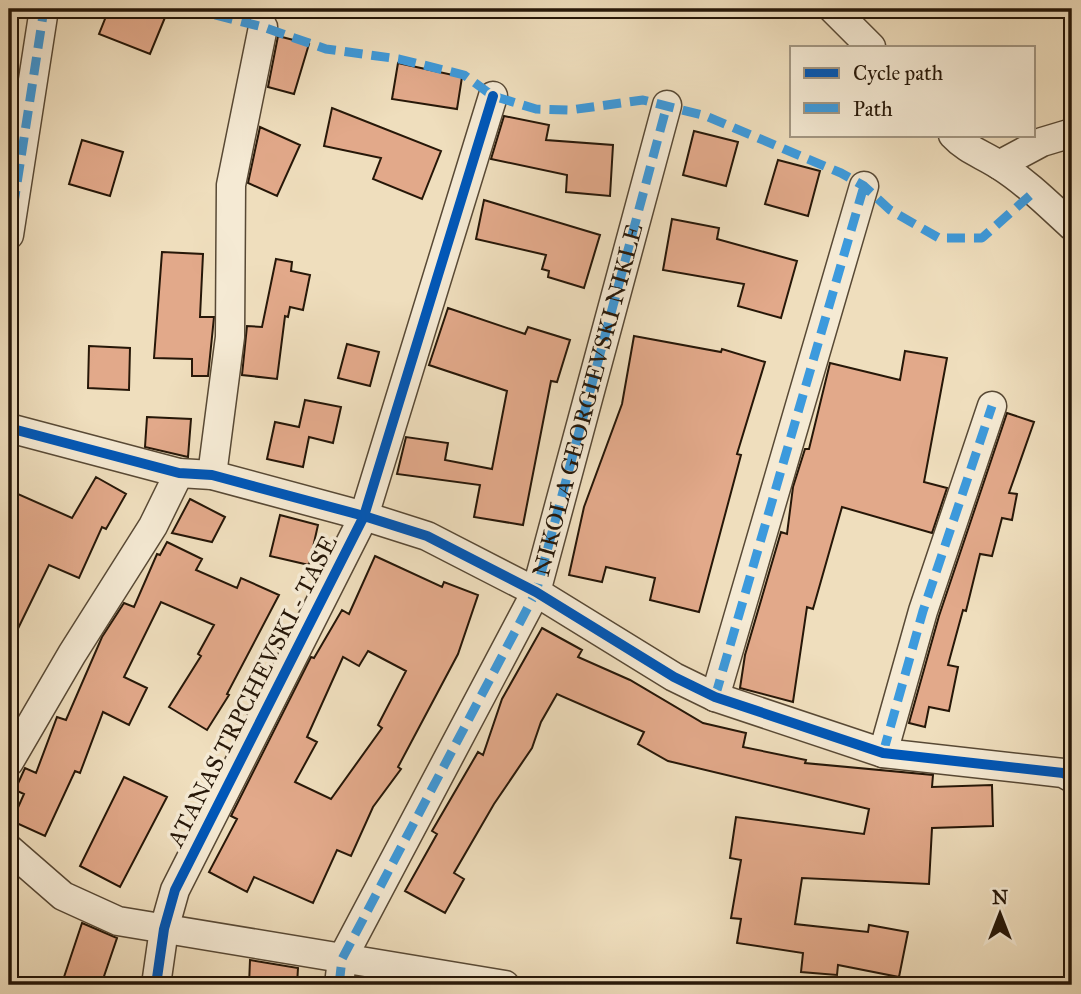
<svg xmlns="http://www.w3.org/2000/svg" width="1081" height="994" viewBox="0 0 1081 994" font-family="'IM FELL Great Primer',serif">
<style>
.building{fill:#e2a98a;stroke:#261708;stroke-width:2;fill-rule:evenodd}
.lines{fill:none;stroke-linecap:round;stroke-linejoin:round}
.minor-casing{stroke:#584935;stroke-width:31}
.minor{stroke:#f5ead4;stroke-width:28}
.quiet{stroke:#3c9add;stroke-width:9;stroke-dasharray:18 9;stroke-linecap:butt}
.cycleway-casing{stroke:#f5ead4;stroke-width:15}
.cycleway{stroke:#0057b8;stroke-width:10}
.labels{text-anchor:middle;stroke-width:7;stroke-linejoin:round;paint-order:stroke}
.street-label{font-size:24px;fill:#261708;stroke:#f5ead4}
</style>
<rect width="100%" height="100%" fill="#efdebd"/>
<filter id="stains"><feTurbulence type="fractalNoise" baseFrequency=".00286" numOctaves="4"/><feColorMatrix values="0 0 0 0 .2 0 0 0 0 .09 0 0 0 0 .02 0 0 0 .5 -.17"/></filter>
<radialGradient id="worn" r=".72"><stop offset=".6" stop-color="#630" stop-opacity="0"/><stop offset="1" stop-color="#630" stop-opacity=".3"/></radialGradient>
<path class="building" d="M109,9H149L166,15L150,54L99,34Z
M278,36L309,44L294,94L268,87Z
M398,63L462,77L457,109L392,99Z
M332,108L441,151L422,199L373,179L381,158L324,146Z
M504,116L549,125L546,140L613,145L610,196L566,192L567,175L491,159Z
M260,127L300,145L277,196L248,183Z
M694,131L738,142L726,186L683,175Z
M82,140L123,152L110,196L69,184Z
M778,160L820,171L808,216L765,204Z
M484,200L600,235L584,288L548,277L549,271L542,269L546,255L476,239Z
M672,219L719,228L717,239L797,261L781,318L738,306L744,284L663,270Z
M162,252L203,254L200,317H214L208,376H192V359L154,358Z
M276,259L292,262L291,271L310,275L303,310L290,307L288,317L285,316L277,379L242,375L247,326L262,327Z
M448,308L525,334L528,327L570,340L557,382L551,381L523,525L474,517L480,485L397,474L406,437L448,443L445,460L492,469L507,391L429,365Z
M634,336L721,352L722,349L765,362L737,454L741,455L699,612L650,600L655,578L606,567L602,582L569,575L584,507L622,404Z
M347,344L379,352L370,386L338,378Z
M89,346L130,348L129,390L88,388Z
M905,351L947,358L924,482L947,488L932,533L842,507L813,609L807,607L793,702L740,688L745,655L781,532L787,534L793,487L805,449H809L830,363L900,380Z
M305,400L341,407L333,443L309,437L303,467L267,459L275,422L299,427Z
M1007,413L1034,422L1009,493L1017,494L1012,520L1002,518L992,556L980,554L966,611L963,610L948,665L958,667L949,711L929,707L925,727L909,723L939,616Z
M147,417L191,419L188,457L145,447Z
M96,477L126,494L106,529L102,527L79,578L49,565L9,647V490L72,518Z
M190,499L225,517L212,542L172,533Z
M280,515L318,525L309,565L270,556Z
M167,542L202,559L196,570L237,588L241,578L279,595L227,694L229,695L207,730L169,707L201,656L198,654L214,625L161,602L124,677L147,688L129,725L103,712L80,773L75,771L45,836L12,821L24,794L15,790L25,768L36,773L57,717L66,720L102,637L124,603L134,607L157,554L160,555Z
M375,556L442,587L444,582L478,595L458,654L398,767L401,769L373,807L351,856L337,850L313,903L254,877L247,892L209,872L237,819L231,816L311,657L314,658L342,610L349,614ZM368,651L406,671L378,725L382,728L331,799L295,782L317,742L307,737L343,657L359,666Z
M542,628L582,650L578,657L630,680L703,723L746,733L743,747L806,760L805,763L933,775L932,787L992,785L993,826L932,828L929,884L802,878L795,924L868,932L869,925L908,932L899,977L838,965L837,975L801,972L803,953L737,943L741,919L731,918L741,860L730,858L736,817L864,834L869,809L668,761L638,744L644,732L557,694L541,722L532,748L494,804L454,873L464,879L445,913L405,891L437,834L432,831L478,752L483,755L502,699Z
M124,777L167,797L120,887L80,866Z
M82,923L117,938L101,985H78L63,980Z
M250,960L298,968L297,985H249Z"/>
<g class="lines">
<g class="minor-casing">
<g id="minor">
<path d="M833,9L871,47"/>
<path d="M953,135C967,150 982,154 999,165C1026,182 1049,205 1072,226"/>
<path d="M999,165L1042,142L1072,133"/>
<path d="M9,235L44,9"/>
<path d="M9,428L179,473L212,475L364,516L427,536L536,592L674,677L715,697L883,753L1063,773L1072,778"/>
<path d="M212,475L230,337L231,185L263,27"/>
<path d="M715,697L864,186"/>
<path d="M883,753L923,611L992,406"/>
<path d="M9,762L72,654L153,526L179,473"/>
<path d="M9,849L63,896L118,921L505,985"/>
<path d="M156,985L164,929L175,890L364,516L493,96"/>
<path id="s1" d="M339,985L342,959L536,592L667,105"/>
</g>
</g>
<use href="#minor" class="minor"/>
<path class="quiet" d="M215,15L263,27L326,49L399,59L464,75L493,96L536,109L570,110L643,100L706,116L841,173L864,186L890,210L939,238H982L1035,191
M9,235L44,9
M715,697L864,186
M883,753L923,611L992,406
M339,985L342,959L536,592L667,105"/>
<g class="cycleway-casing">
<path id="cycleway" d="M9,428L179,473L212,475L364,516L427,536L536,592L674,677L715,697L883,753L1063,773L1072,778
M156,985L164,929L175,890L364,516L493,96"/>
</g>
<use href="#cycleway" class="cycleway"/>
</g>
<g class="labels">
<g class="street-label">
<text dy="8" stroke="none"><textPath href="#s1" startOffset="640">NIKOLA GEORGIEVSKI NIKLE</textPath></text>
<text transform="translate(252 691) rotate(-63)" y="8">ATANAS TRPCHEVSKI - TASE</text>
</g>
</g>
<rect width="1081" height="994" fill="none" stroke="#efdebd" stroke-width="35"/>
<rect x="10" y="10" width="1060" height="973" fill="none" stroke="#261708" stroke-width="3.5"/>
<rect x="18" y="18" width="1046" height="959" fill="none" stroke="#261708" stroke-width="2"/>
<rect x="790" y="46" width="245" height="91" fill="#f5ead4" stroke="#a29682" stroke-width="2"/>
<rect x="804" y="68" width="35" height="10" fill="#0057b8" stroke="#a29682" stroke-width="2"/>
<text x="853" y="80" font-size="21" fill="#261708">Cycle path</text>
<rect x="804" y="103" width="35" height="10" fill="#3c9add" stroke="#a29682" stroke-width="2"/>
<text x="853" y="116" font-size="21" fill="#261708">Path</text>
<g transform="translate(1000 914)" stroke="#f5ead4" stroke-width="5" paint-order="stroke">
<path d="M0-5L12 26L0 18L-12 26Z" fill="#261708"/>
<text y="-10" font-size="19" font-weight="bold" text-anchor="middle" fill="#261708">N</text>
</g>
<rect width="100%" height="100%" filter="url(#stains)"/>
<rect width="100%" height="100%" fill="url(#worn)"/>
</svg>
